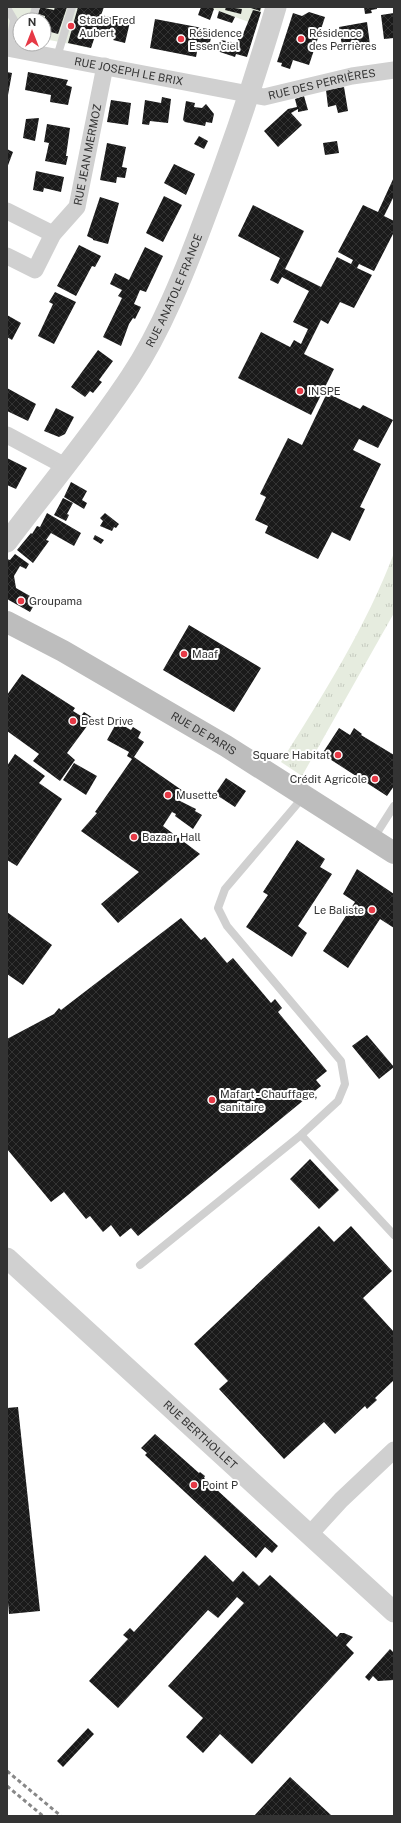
<svg xmlns="http://www.w3.org/2000/svg" width="401" height="1823" viewBox="0 0 401 1823" font-family="'Public Sans',sans-serif">
<style>
.grass{fill:url(#grass-tufts)}
.pitch{fill:#e6ecdf}
.building{fill:url(#building-cross-hatch)}
.lines{fill:none;stroke-linecap:round;stroke-linejoin:round}
.service{stroke:#d0d0d0;stroke-width:8}
.minor{stroke:#d0d0d0;stroke-width:17}
.tertiary{stroke:#d0d0d0;stroke-width:21}
.secondary{stroke:#bdbdbd;stroke-width:22}
.rail{stroke:#888;stroke-width:3;stroke-dasharray:4 3;stroke-linecap:butt}
.poi-dot{fill:#e63946;stroke:#fff;stroke-width:1.5}
.labels{text-anchor:middle;stroke-width:4;stroke-linejoin:round;paint-order:stroke}
.poi-label{font-size:11px;fill:#333;stroke:#fff;text-anchor:start}
.street-label{font-size:11px;fill:#333;stroke:#fff}
</style>
<defs>
<pattern id="grass-tufts" width="24" height="20" patternUnits="userSpaceOnUse"><rect width="24" height="20" fill="#e6ecdf"/><path d="M3 7l-1-3M5 7V3M7 7l1-3M15 17l-1-3M17 17v-4M19 17l1-3" fill="none" stroke="#c6cbc0"/></pattern>
<pattern id="building-cross-hatch" width="8" height="8" patternUnits="userSpaceOnUse"><rect width="8" height="8" fill="#1a1a1a"/><path d="M0 0l8 8M0 8l8-8" fill="none" stroke="#333"/></pattern>
</defs>
<rect width="100%" height="100%" fill="#fff"/>
<path class="grass" d="M394,553V613L302,776L281,762C322,697 367,625 394,553Z"/>
<path class="pitch" d="M7,7H104L91,48L44,39V20H20V34L7,32Z
M208,7H262L257,25Z"/>
<path class="building" d="M40,7L54,10L55,7H67L58,34L44,30L45,16L38,14Z
M78,7H104L101,15L130,22L125,43L113,40L114,39L107,36L96,33L91,48L68,43Z
M201,7H212L214,9L210,20L198,15Z
M226,7L242,9L241,14L225,10Z
M248,7H261L260,11Z
M364,7H377V9L371,10L372,13L365,14Z
M253,10L261,12L247,57L236,54L235,57L217,51L221,40L237,43L238,39H241Z
M219,11L235,17L232,23L217,18Z
M309,12L325,17L309,65L293,60L290,69L281,66L282,63L277,62L293,13L302,16Z
M394,13V38L384,39L381,15Z
M155,19L213,30L208,50L198,47L196,57L150,48Z
M367,22L370,45L355,46V44L342,46L339,27Z
M7,72L12,73L8,95H7Z
M28,72L68,80L66,85L72,87L68,105L50,102L51,95L25,90Z
M344,87L348,111L338,113L336,105L328,107L326,90Z
M304,96L308,110L298,112V109L291,113L302,125L278,147L264,131L288,109L297,107L295,99Z
M162,97L171,99L168,123L150,121L149,125L142,124L145,100L161,103Z
M111,100L131,103L128,125L107,122Z
M186,101L195,103L194,107L202,108L206,104L214,114L212,123L206,122L205,126L185,122L183,120Z
M39,118L35,141L23,138L26,119Z
M47,124L70,128L66,156H68L66,165L45,161L49,143L44,142Z
M199,136L208,141L204,149L194,144Z
M337,141L339,153L325,155L323,143Z
M107,143L126,147L122,167L127,168L125,178L117,177L116,183L100,180Z
M7,149L13,152L7,168Z
M174,164L195,174L186,195L164,183Z
M36,171L64,177L61,192L44,188L43,192L33,190Z
M394,177V196L384,216L394,221V232L374,271L359,264L357,268L372,275L354,308L340,302L328,324L321,320L304,354L334,369L311,415L238,378L261,332L290,347L294,340L301,344L308,329L293,322L309,291L282,277L278,284L270,280L280,258L238,236L253,205L304,231L285,269L321,287L337,257L351,264L353,260L338,252L363,205L378,212Z
M164,196L182,205L163,242L146,233Z
M100,197L119,203L108,244L93,240V239L87,236Z
M79,245L101,256L95,267L92,266L76,296L57,286Z
M145,247L163,256L146,292L140,290L134,304L141,307L135,319L133,318L129,324L121,346L103,337L122,298L118,296L122,290L110,284L115,273L129,280Z
M55,292L76,302L54,344L38,336L53,304L49,302Z
M7,315L21,323L12,340L7,337Z
M98,350L113,361L99,380L102,382L93,393L90,391L85,397L71,387Z
M7,388L36,404L28,421L7,411Z
M327,393L360,409L363,405L393,420L378,448L359,439L353,450L381,464L360,507L365,509L350,541L332,532L318,559L265,533L268,526L255,520L266,497L260,494L288,438L302,445Z
M56,408L74,417L65,434L59,437L44,431Z
M7,458L27,468L16,489L7,485Z
M71,482L87,491L82,500L87,503L84,509L64,497Z
M63,498L73,503L67,514L69,515L66,521L54,515Z
M47,513L81,533L74,546L51,533L46,540L49,541L33,563L17,550L31,533L32,534L37,526L40,527Z
M105,513L119,524L116,528L114,527L112,531L100,526L103,521L100,518Z
M95,535L104,540L101,544L93,539Z
M15,554L29,564L26,569L20,566L14,576L16,588L37,600L30,612L7,599V559L10,560Z
M189,625L261,668L234,712L163,670Z
M22,674L75,708L73,711L81,716L84,712L93,718L67,753L75,760L60,781L33,761L39,754L7,731V695Z
M117,722L131,730L133,727L141,732L138,738L144,742L134,757L186,793L180,801L196,809L195,811L202,815L193,829L175,816L176,814L172,812L163,826L200,854L118,923L101,904L139,872L81,831L97,813L95,812L132,759L127,756L129,752L107,740Z
M339,728L350,735L354,728L362,734L361,735L394,755V786L387,796L322,754Z
M15,754L45,776L39,783L62,799L17,866L7,860V766Z
M74,763L97,776L86,795L63,780Z
M226,778L246,791L235,807L215,794Z
M297,840L325,859L320,867L332,874L298,926L307,933L292,957L246,927L268,895L263,892Z
M357,869L394,894V928L380,919L348,968L323,951L355,902L343,894Z
M7,912L52,945L23,985L7,974Z
M181,918L201,940L205,937L227,963L233,958L271,1003L275,999L282,1008L278,1012L327,1071L316,1080L321,1086L138,1236L131,1228L120,1237L111,1225L103,1232L90,1216L86,1219L64,1192L51,1202L7,1149V1039L54,1014L59,1008L61,1010Z
M367,1035L394,1067L379,1079L352,1046Z
M310,1159L339,1190L319,1209L290,1179Z
M319,1226L334,1242L351,1226L392,1271L363,1298L394,1332V1380L375,1398L377,1400L367,1409L365,1406L335,1434L324,1422L284,1459L219,1389L228,1381L194,1344Z
M18,1407L40,1611L9,1614L7,1591V1408Z
M155,1434L199,1473L200,1472L205,1476L204,1478L278,1546L272,1553L265,1547L256,1558L145,1455L147,1453L141,1448Z
M205,1555L233,1582L243,1571L259,1586L270,1575L337,1637L340,1633H344L353,1637L346,1645L354,1653L252,1764L220,1734L203,1753L186,1737L203,1718L168,1686L244,1603L237,1597L218,1618L208,1610L118,1708L89,1681L128,1639L123,1635L130,1628L134,1632Z
M390,1649L394,1653V1680L378,1681L373,1676L369,1681L365,1677Z
M88,1728L94,1734L63,1767L57,1761Z
M290,1777L332,1816H254Z"/>
<g class="lines">
<path class="service" d="M7,8L14,20L9,48
M32,20L36,7
M57,57L72,7
M304,796L225,889L218,908L227,926L341,1061L345,1084L338,1101L301,1135L394,1235
M373,839L394,806
M140,1265L301,1135"/>
<g class="minor">
<path id="s1" d="M7,48L264,97L352,76L394,70"/>
<path d="M7,211L53,234"/>
<path id="s2" d="M7,256L35,270L53,234L77,207L105,66"/>
<path d="M7,435L65,466"/>
<path d="M309,1535L341,1500L394,1450"/>
</g>
<g class="tertiary">
<path id="s3" d="M7,542C48,487 93,434 131,376C161,331 185,271 204,220C231,149 255,79 276,7"/>
<path id="s4" d="M7,1258L394,1612"/>
</g>
<path class="secondary" id="s5" d="M7,622L63,651L226,746L394,853"/>
<path class="rail" d="M7,1771L61,1816
M7,1786L43,1816"/>
</g>
<g class="poi-dot">
<circle cx="71" cy="26" r="4"/>
<circle cx="181" cy="39" r="4"/>
<circle cx="301" cy="39" r="4"/>
<circle cx="300" cy="391" r="4"/>
<circle cx="21" cy="601" r="4"/>
<circle cx="184" cy="654" r="4"/>
<circle cx="73" cy="721" r="4"/>
<circle cx="338" cy="755" r="4"/>
<circle cx="375" cy="779" r="4"/>
<circle cx="168" cy="795" r="4"/>
<circle cx="134" cy="837" r="4"/>
<circle cx="372" cy="910" r="4"/>
<circle cx="212" cy="1100" r="4"/>
<circle cx="194" cy="1485" r="4"/>
</g>
<g class="labels">
<g class="poi-label">
<text x="79" y="24">Stade Fred<tspan x="79" dy="13">Aubert</tspan></text>
<text x="189" y="37">Résidence<tspan x="189" dy="13">Essen'ciel</tspan></text>
<text x="309" y="37">Résidence<tspan x="309" dy="13">des Perrières</tspan></text>
<text x="308" y="395">INSPE</text>
<text x="29" y="605">Groupama</text>
<text x="192" y="658">Maaf</text>
<text x="81" y="725">Best Drive</text>
<text x="330" y="759" text-anchor="end">Square Habitat</text>
<text x="367" y="783" text-anchor="end">Crédit Agricole</text>
<text x="176" y="799">Musette</text>
<text x="142" y="841">Bazaar Hall</text>
<text x="364" y="914" text-anchor="end">Le Baliste</text>
<text x="220" y="1098">Mafart - Chauffage,<tspan x="220" dy="13">sanitaire</tspan></text>
<text x="202" y="1489">Point P</text>
</g>
<g class="street-label">
<text dy="4" stroke="none"><textPath href="#s1" startOffset="124">RUE JOSEPH LE BRIX</textPath></text>
<text dy="4" stroke="none"><textPath href="#s1" startOffset="321">RUE DES PERRIÈRES</textPath></text>
<text dy="4" stroke="none"><textPath href="#s2" startOffset="161">RUE JEAN MERMOZ</textPath></text>
<text dy="4" stroke="none"><textPath href="#s3" startOffset="303">RUE ANATOLE FRANCE</textPath></text>
<text dy="4" stroke="none"><textPath href="#s5" startOffset="226">RUE DE PARIS</textPath></text>
<text dy="4" stroke="none"><textPath href="#s4" startOffset="262">RUE BERTHOLLET</textPath></text>
</g>
</g>
<rect width="401" height="1823" fill="none" stroke="#333333" stroke-width="16"/>
<g transform="translate(32 32)"><circle r="19" fill="#ffffff" stroke="#adadad"/>
<path d="M0-3L7 15L0 10L-7 15Z" fill="#e63946"/>
<text y="-6" font-size="11" font-weight="bold" text-anchor="middle" fill="#333333">N</text>
</g>
</svg>
